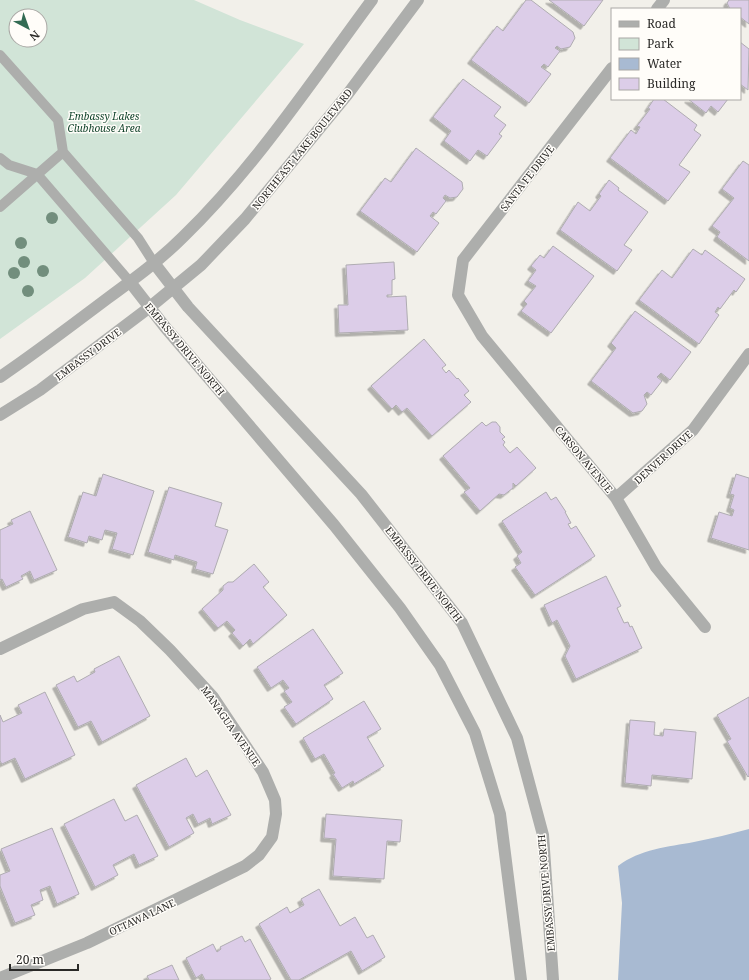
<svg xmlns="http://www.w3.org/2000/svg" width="749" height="980" viewBox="0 0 749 980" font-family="'Noto Serif',serif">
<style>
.green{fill:#d1e4d7;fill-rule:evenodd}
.water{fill:#a8bad2}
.building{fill:#dccde8;stroke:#afacb1;filter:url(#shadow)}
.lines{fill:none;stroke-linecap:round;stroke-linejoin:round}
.service{stroke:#adaeac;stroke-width:10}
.minor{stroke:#adaeac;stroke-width:12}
.tree{fill:#728e7d}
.labels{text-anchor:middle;stroke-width:3;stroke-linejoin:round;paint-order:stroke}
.park-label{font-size:10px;font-style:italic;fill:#093d24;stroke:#fffdf9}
.street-label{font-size:10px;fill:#2a2927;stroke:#fffdf9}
</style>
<defs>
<filter id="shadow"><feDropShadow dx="-3.5" dy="3.5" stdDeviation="0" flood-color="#0004"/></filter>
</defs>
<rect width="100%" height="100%" fill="#f2f0ea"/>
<path class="green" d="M0,0H194L240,20L304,44L176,195L85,278L0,339ZM16,16H40V40H16Z"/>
<path class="water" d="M749,829V980H618L622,903L618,866C640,849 668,847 694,842C713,838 731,834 749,829Z"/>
<path class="building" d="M526,0H531L573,32L575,38L570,47L561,49L557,46L555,48L560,51L548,67L544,64L541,67L551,74L529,103L471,60L497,26L503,31Z
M549,0H603L584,26Z
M729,0H749V24L740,17V9H730L727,3Z
M740,42L749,49L748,90L740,84Z
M463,79L501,107L494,116L506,125L499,134L502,136L487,156L478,150L470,161L444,141L451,131L433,117Z
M654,99H663L697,125L694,130L701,135L679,165L690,172L668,201L610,158L631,130L636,134L640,127L637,126L650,109L648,108Z
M688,99H728L718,112L711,106L706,113Z
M416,148L462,182L463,189L457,197L450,198L445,195L443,198L446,201L436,214L433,212L430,216L439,223L417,252L360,211L385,178L391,182Z
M743,161L749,165V261L717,237L720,232L712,226L734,198L722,189Z
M609,180L619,188L618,190L648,212L624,245L632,250L617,271L560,230L578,202L590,211L601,196L599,194Z
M553,246L594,276L551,333L521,311L527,304L524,301L536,286L528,281L536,270L531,266L540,255L544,258Z
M693,249L702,255L705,250L745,279L736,292L734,290L720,309L718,307L715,312L719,315L699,344L639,300L662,270L672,278Z
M394,262L395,279L392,280V295H387V297L406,296L408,330L339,333L338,305H348L346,265Z
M635,311L691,352L670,380L661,373L657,377L662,381L651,395L647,392L644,395L647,404L642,411L633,413L591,381L616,348L611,343Z
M424,339L446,365L442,368L446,373L449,370L457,379L458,378L469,391L464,395L471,402L432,436L407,408L402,412L396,405L392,409L371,386Z
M482,422L486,426L492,422H496L500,427V432L505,437L502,439L505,442L503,445L510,453L517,447L536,468L516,486L513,483V488L504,495L499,494L480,511L464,492L470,488L443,456Z
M103,474L154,491L133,555L112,549L117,533L105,530L102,540L89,536L87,543L68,537L83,492L96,496Z
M736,474L749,478V550L711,538L719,512L732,516L734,510L730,508L734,495L730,494Z
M169,487L222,503L215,526L228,530L213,574L195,569L197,562L175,555L174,560L148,552Z
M546,492L551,500L556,497L566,512H565L571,523L568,524L571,529L576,526L595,556L535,595L515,567L521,563L517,556L522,552L502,521Z
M30,511L57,570L34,580L30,571L21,576L23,579L6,587L2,579L0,580V530L13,524L11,520Z
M254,564L269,582L263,587L287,615L253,644L250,639L243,646L232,633L235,630L227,621L218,628L202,609L223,590V586L228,582H233Z
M606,576L621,606L617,608L624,623L628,622L630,627L632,626L642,648L576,679L565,656L570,646L557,620L552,623L544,605Z
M313,629L343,673L324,685L333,699L296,724L284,707L292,702L284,691L289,688L283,680L271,688L257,667Z
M119,656L150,716L102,742L91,721L78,727L56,685L74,676L77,682L95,672L94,669Z
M45,692L75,755L25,779L15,758L2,764L0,761V715L3,722L22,713L18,705Z
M749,697V776L748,777L727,741L731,739L717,715Z
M364,701L381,729L367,737L384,766L354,784L353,781L342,788L333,774L335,773L324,754L315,759L303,738Z
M630,720L655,722L654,735L663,736L664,729L696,732L692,779L652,775L651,786L625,783Z
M186,758L196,777L207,770L231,815L212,824L210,818L198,824L193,814L186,818L194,833L169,847L136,785Z
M114,799L125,821L137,815L158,856L139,865L134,854L113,865L118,875L95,887L64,824Z
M326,814L402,820L400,842L387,841L384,879L333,876L336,839L324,838Z
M52,828L79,894L57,904L50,886L40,890L43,900L31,905L35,915L15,923L0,886V875L10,871L1,849Z
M319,889L340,926L355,917L367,938L373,935L385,957L362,971L351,951L299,980H291L259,924L287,907L290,913L304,905L301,899Z
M242,936L245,942L250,939L271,979L269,980H205L202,974L196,978L186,958L213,944L217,952L221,949L220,947Z
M172,965L179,980H149L147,976Z"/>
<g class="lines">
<path class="service" d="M0,55L58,120L63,152L138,238L154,263
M0,158L9,165L37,174L130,282
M0,207L63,152"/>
<path class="minor" d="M657,9L664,0
M612,68L463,260L458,295L482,336L616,498L656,567L705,627
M154,263L188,307L361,494L462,623L517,738L543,835L553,980
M130,282L165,327L334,525L400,608L440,665L475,733L500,814L521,980
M0,377C37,352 72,325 108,298C134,279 160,260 183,237C256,166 312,81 372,0
M0,415L40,390L150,307L201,265L245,219L347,95L418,0
M616,498L693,430L749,354
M0,649L83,609L114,602L140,621L170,650L213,697L263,772L275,800L276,814L272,837L259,855L245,866L87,943L0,978"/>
</g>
<g class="tree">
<circle cx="52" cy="218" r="6"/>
<circle cx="21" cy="243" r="6"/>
<circle cx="24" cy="262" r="6"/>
<circle cx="43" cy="271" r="6"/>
<circle cx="14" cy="273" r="6"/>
<circle cx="28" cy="291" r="6"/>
</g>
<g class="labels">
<g class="park-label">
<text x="104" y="120">Embassy Lakes<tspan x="104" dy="12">Clubhouse Area</tspan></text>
</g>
<g class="street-label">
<text transform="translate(302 149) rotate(-51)" y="4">NORTHEAST LAKE BOULEVARD</text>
<text transform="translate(527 178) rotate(-52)" y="4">SANTA FE DRIVE</text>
<text transform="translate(185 349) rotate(50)" y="4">EMBASSY DRIVE NORTH</text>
<text transform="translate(88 354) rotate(-37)" y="4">EMBASSY DRIVE</text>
<text transform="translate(663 457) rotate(-42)" y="4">DENVER DRIVE</text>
<text transform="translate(584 459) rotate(50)" y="4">CARSON AVENUE</text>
<text transform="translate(424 574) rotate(52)" y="4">EMBASSY DRIVE NORTH</text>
<text transform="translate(231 726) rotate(55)" y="4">MANAGUA AVENUE</text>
<text transform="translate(546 893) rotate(-95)" y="4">EMBASSY DRIVE NORTH</text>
<text transform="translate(142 917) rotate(-25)" y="4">OTTAWA LANE</text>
</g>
</g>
<rect x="611" y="8" width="130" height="92" fill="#fffdf9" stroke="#aaa8a5"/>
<rect x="619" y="21" width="20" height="6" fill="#adaeac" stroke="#aaa8a5"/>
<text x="647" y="28" font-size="12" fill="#2a2927">Road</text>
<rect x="619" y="38" width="20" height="12" fill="#d1e4d7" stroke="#aaa8a5"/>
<text x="647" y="48" font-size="12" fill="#2a2927">Park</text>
<rect x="619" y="58" width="20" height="12" fill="#a8bad2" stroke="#aaa8a5"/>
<text x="647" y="68" font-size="12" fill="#2a2927">Water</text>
<rect x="619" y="78" width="20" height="12" fill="#dccde8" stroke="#aaa8a5"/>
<text x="647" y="88" font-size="12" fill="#2a2927">Building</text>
<g transform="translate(28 28) rotate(139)"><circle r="19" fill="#fffdf9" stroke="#aaa8a5"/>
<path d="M0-3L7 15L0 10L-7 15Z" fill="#326b53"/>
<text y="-6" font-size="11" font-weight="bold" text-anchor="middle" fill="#2a2927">N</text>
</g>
<path d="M10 964v6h68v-6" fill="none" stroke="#2a2927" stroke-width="2"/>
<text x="16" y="964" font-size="12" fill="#2a2927" stroke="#fffdf9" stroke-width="3" paint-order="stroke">20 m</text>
</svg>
